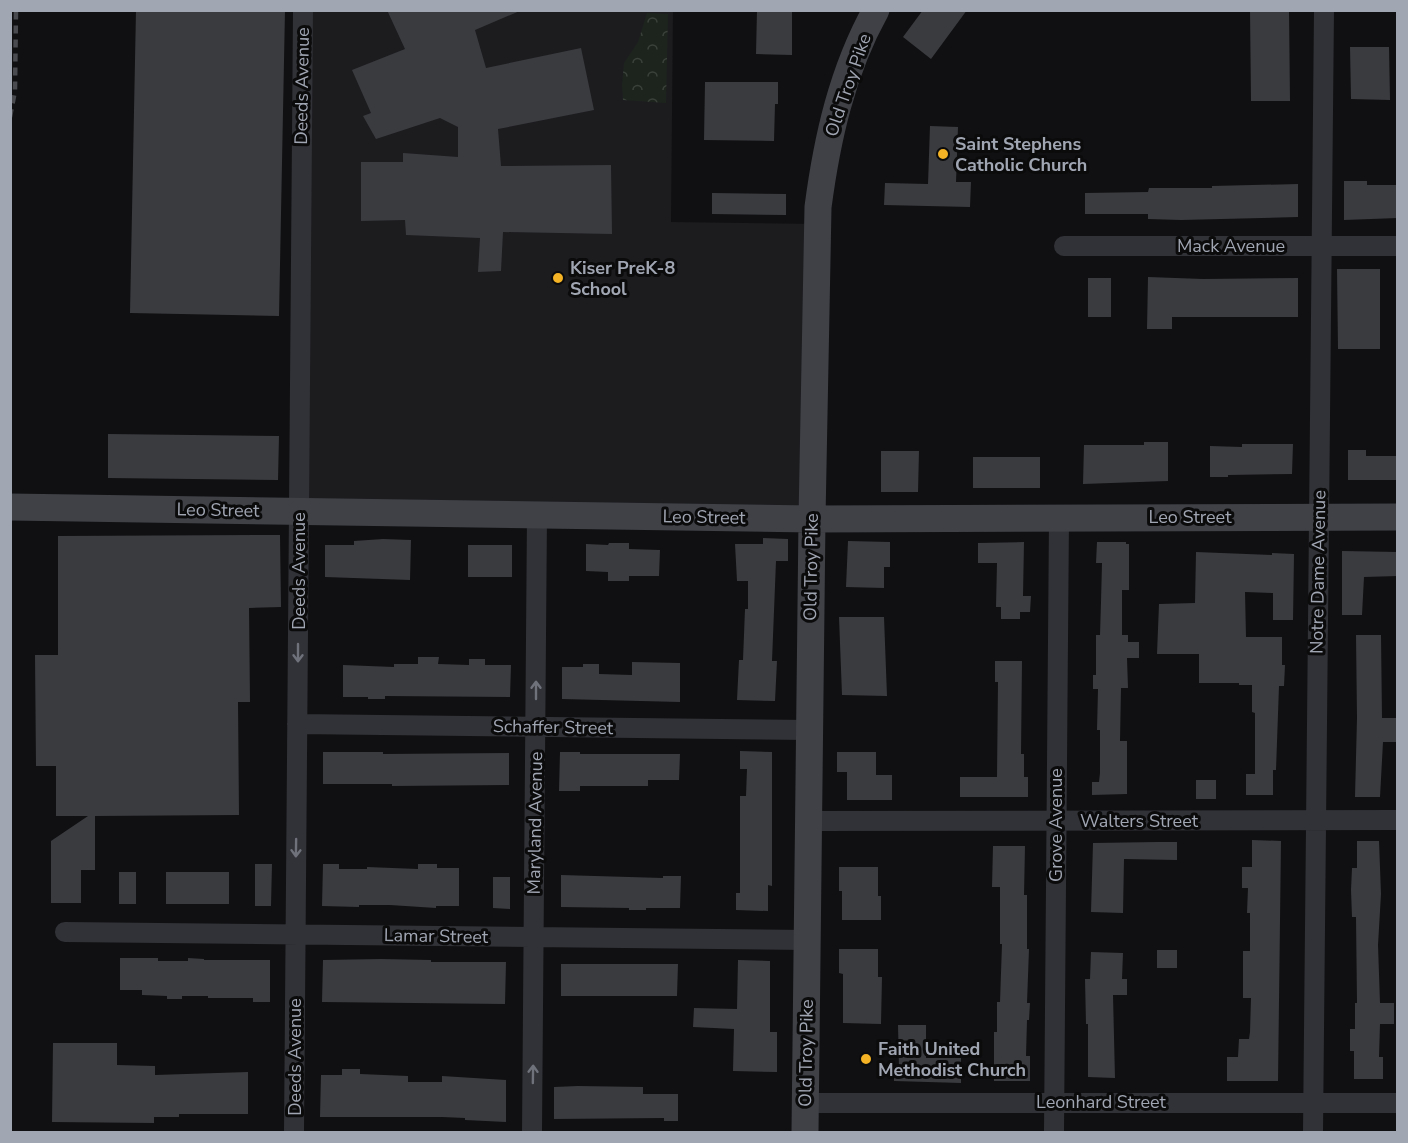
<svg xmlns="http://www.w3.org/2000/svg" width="1408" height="1143" viewBox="0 0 1408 1143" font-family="'Nunito Sans',sans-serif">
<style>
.built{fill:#1c1c1f}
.park{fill:url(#park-crowns)}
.building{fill:#3a3b3f}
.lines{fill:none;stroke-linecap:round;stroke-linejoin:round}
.street{stroke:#313237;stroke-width:20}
.secondary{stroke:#3f4147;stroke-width:27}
.rail{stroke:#484a50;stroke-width:4.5;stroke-dasharray:8 6;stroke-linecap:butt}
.oneway{stroke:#6f727b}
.poi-dot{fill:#f4b225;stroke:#0b0b0c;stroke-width:2}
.labels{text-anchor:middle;stroke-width:6;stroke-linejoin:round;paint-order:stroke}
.street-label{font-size:18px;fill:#a1a6b3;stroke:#0b0b0c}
.poi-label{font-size:18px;font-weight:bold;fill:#a1a6b3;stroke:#0b0b0c;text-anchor:start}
</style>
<defs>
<pattern id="park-crowns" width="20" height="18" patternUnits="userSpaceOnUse" patternTransform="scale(1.5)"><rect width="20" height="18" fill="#1c241d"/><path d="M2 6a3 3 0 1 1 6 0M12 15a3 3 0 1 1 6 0" fill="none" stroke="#3a413b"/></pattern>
</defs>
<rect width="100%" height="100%" fill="#101012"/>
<path class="built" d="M303,11H673L671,222L817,224L812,519L299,511Z"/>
<path class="park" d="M647,13L668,14L666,103L623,100L622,85L624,63L638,42Z"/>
<path class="building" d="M136,10H285L279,316L130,313Z
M387,10H522L475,30L486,68L581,48L594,110L498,129L501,166L611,165L612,234L503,232L501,271L478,272L480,238L406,235L405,220L361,221V162H403V153L458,157V127L440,118L376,139L363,116L371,113L352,70L405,49Z
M757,10H792V55L756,54Z
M923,10H967L931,59L903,37Z
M1250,10H1289L1290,101H1251Z
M1350,47H1389L1390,100L1351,99Z
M705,82H778V104H775L774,141L704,140Z
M930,126L958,127L956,182H971L970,207L884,205L885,183L928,184Z
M1344,181H1367V185H1398V218L1344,220Z
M1298,184V217L1181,220L1148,219V214H1085V193L1148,192L1149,188H1212V186Z
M712,193L786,194V215L712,214Z
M1337,269H1380V349H1338Z
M1148,277L1203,279L1298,278V317H1172V329H1147Z
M1088,278H1111V317H1088Z
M108,434L279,436L278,480L108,478Z
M1144,442H1168V481L1083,484L1084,445H1144Z
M1242,444H1293L1292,474L1228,475V477H1210V446L1242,447Z
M1348,450H1366V456H1398V480H1348Z
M881,451H919L918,492H881Z
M973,457H1040V488H973Z
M280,535L281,607L249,608L250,702H238L239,815L95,816V870H81V903H51V841L88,816H56V766H36L35,655H58V536Z
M763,538L788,539V561H776L772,661H777L775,701L737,700L739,660H743L745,609H748V581H737L735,544H763Z
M383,539L411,540L410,580L325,577V545H354V541Z
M848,541L890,542V567H884V588L846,587Z
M1024,542L1023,596H1031L1030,612H1020V619H1001V607H996L997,563H978V543Z
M1097,542H1126V544H1129V590H1122V635H1128V642H1139V658H1127L1128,688H1121L1120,741H1127V794L1092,795V782H1099L1100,773V730H1097L1098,689H1093V675H1096V635H1100L1101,602L1102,563H1096Z
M609,543H629V549L660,550L659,576H629V581H608V572L586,571V544L608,545Z
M468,545H512V577H468Z
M1342,551L1398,552V576L1364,577L1362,615H1342Z
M1196,552L1272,555V553L1294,554L1293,620H1273V593L1245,592L1246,637H1282V665H1285L1284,686H1279L1276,770H1273V795H1246V774H1255V713L1252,712V685H1239V683H1199V654H1157L1159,604L1195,603Z
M839,617H884L887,696L842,695Z
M1356,635H1381L1382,718H1397V742H1383L1380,797H1355L1357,718Z
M418,657H439L438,664L469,665V659H485V665H511L510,697L385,696V699H368V697H343V665L394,667V664H418Z
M995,661H1022L1021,754H1024V777H1028V797H960V777H997L998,682H995Z
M632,662L680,663V702L562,699V667H583V664H599V674L632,675Z
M740,751L772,752V886L768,885V911L736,910V893H740V796H746L747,769H740Z
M323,752H383V754L509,753V785L392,786V784H323Z
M560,752H580V754H680L679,780H648V786H580V791H559Z
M837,752H876V775H892V800H847V772H837Z
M1196,780H1216V799H1196Z
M1252,840L1281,841L1278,1081H1227V1057H1238L1239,1039H1249L1250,1032L1251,998H1243V951H1250V913H1247L1248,888H1242V867H1252Z
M1357,841H1379L1381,894L1378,945L1380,1003H1394V1024H1380L1379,1057H1383V1079H1354V1051H1350V1029H1355V1003H1357L1356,917H1352L1351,890L1352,868H1357Z
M1157,842H1177V860L1124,859L1123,913L1091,912L1093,843Z
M993,846H1025L1024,895H1027V949H1029L1027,1003H1030L1029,1020H1027L1026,1056H1030V1081H994V1032H997V1002H1000L1002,944H1000V887H992Z
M255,864H272L271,906H255Z
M323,864H339V869H367V867L418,869V864H437V868H459V906H436V908L390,905H359V907L322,906Z
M839,867H878V896H881V920H842V891H839Z
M119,872H136V904H119Z
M166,872H229V904H166Z
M561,875L663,878V876H681L680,908H646V910H629V908L561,907Z
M493,877H510V909L493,908Z
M839,949H878V977H882L881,1024L843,1023V974L839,973Z
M1157,950H1177V968H1157Z
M1091,952L1123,953L1122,979H1127V995H1113L1115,1078L1088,1077V1024H1086L1085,979H1090Z
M120,958H158V961H188V958L204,959V960H270V1002H253V998H208V996H182V999H167V996L142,995V990H120Z
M381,959L431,960V962H506L505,1004L322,1002L323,960Z
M738,960L770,961V1032H777V1072L733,1071L734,1029L693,1027L694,1008L737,1009Z
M561,964H678L677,996H561Z
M898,1025H926V1058H961V1083L894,1081V1068H899Z
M53,1043H117V1065L155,1066V1075L248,1072V1114H179V1117H154V1123L52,1122Z
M342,1069H360V1074L408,1076V1082H442V1076L506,1080V1122L465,1120V1118L442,1117H320L321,1075H342Z
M578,1086L643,1087V1094H678V1121H664V1118L554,1119V1087Z"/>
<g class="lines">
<path class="street" d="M1064,246H1398
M297,724L809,730
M808,821L1398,820
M65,932L807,940
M805,1103H1398
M294,1132L303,10
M532,1132L537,514
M1054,1132L1059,517
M1313,1132L1324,10"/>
<path class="secondary" d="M10,507L812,519L1398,517
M805,1132L812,519L818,207C827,139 842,71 876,10"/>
<path class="rail" d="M10,117L15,91L16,10"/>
</g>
<defs><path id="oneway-shaft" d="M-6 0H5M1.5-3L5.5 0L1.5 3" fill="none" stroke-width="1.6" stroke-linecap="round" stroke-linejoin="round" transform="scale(1.5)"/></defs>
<g class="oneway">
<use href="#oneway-shaft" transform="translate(298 653) rotate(90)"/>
<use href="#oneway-shaft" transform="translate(536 690) rotate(-90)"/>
<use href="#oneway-shaft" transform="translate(296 848) rotate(91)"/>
<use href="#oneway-shaft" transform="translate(533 1074) rotate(-89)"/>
</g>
<g class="poi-dot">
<circle cx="943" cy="154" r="6"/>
<circle cx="558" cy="278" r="6"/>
<circle cx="866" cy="1059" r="6"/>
</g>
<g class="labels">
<g class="street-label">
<text transform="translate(848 85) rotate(-71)" y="6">Old Troy Pike</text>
<text transform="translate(302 86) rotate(-89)" y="6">Deeds Avenue</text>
<text x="1231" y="252">Mack Avenue</text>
<text transform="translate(218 510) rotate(1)" y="6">Leo Street</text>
<text transform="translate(704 517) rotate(1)" y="6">Leo Street</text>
<text x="1190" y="523">Leo Street</text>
<text transform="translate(811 567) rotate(-89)" y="6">Old Troy Pike</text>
<text transform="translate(299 571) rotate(-90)" y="6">Deeds Avenue</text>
<text transform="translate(1318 572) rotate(-89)" y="6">Notre Dame Avenue</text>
<text transform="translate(553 727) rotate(1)" y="6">Schaffer Street</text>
<text x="1139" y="827">Walters Street</text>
<text transform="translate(535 823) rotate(-89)" y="6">Maryland Avenue</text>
<text transform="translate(1056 825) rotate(-90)" y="6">Grove Avenue</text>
<text transform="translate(436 936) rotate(1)" y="6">Lamar Street</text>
<text transform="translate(806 1053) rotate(-89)" y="6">Old Troy Pike</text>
<text transform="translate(295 1057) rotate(-90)" y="6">Deeds Avenue</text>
<text x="1101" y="1108">Leonhard Street</text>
</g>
<g class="poi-label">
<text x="955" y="150">Saint Stephens<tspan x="955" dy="21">Catholic Church</tspan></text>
<text x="570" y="274">Kiser PreK-8<tspan x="570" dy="21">School</tspan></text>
<text x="878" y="1055">Faith United<tspan x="878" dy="21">Methodist Church</tspan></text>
</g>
</g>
<rect width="1408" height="1143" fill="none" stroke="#a1a6b3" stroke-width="24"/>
</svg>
